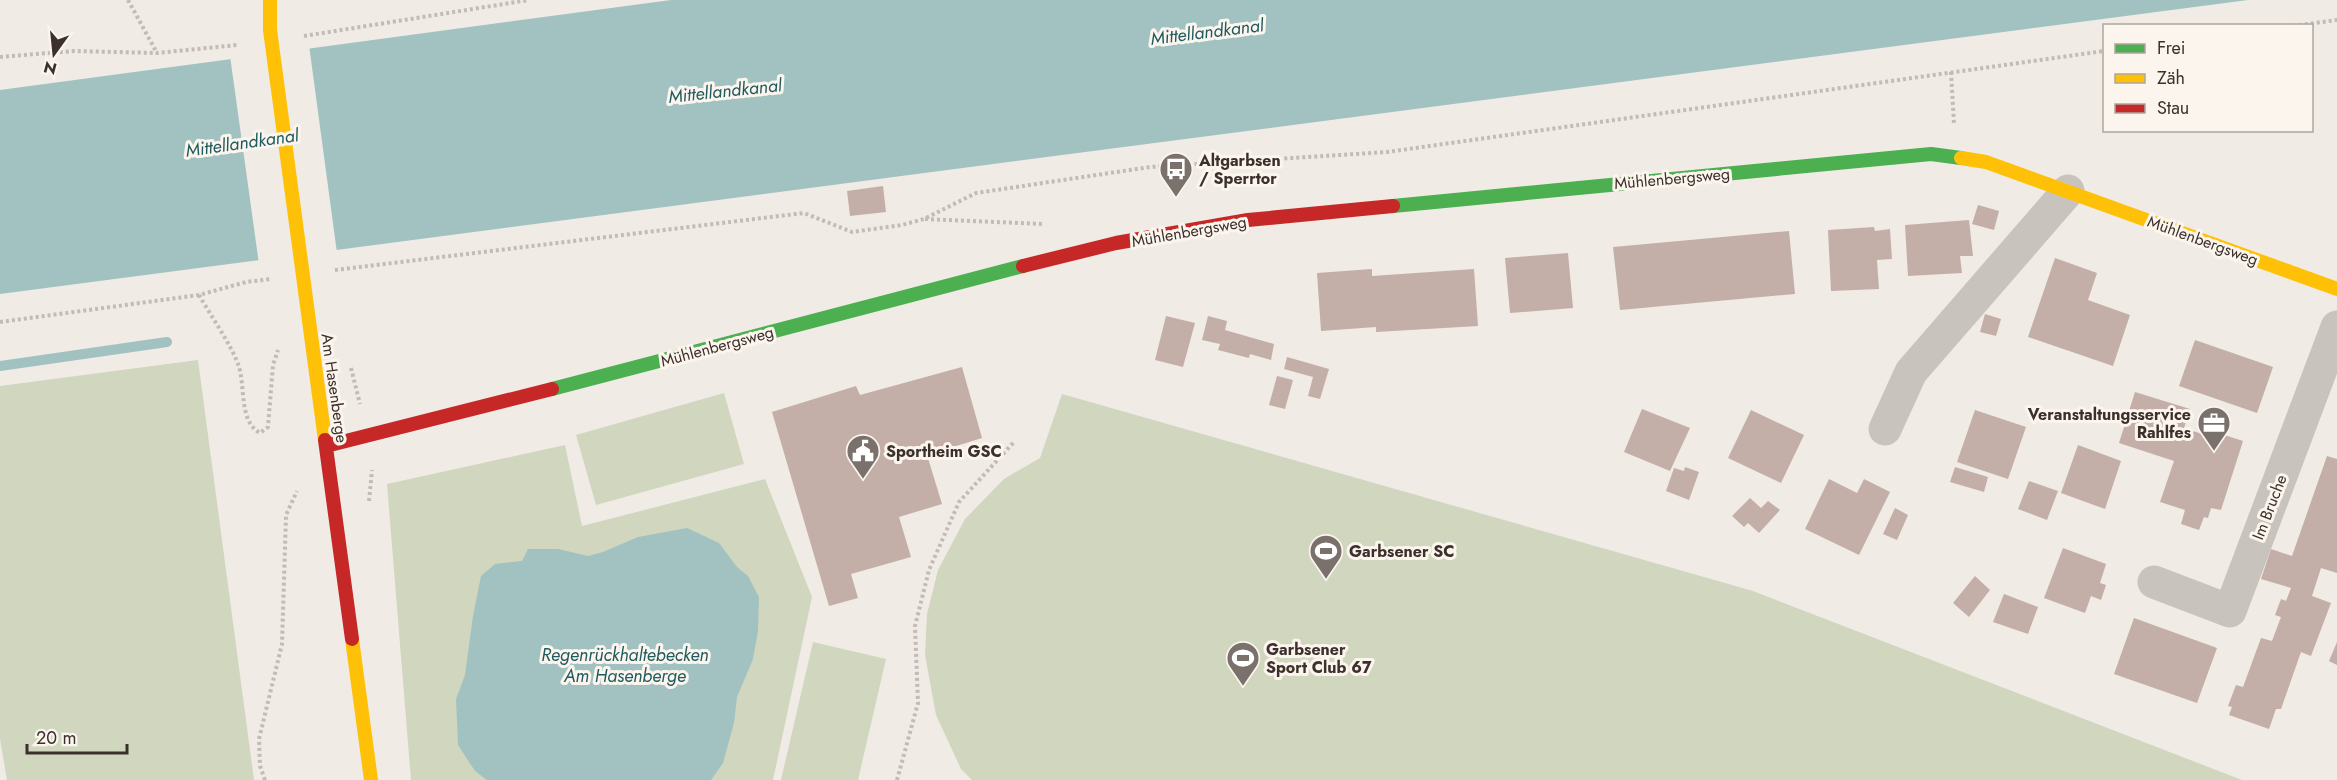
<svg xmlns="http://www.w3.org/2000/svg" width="2337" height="780" viewBox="0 0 2337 780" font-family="Jost,sans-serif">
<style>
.green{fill:#d1d6bf}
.water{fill:#a1c2c1}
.pier{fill:#f0ebe5}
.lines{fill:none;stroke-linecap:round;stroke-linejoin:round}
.stream{stroke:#a1c2c1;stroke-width:10}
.building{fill:#c3afa7}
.path{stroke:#c2bbb6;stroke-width:4;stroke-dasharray:3 3;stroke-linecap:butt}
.street{stroke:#c9c3be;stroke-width:33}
.fast{stroke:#4caf50;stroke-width:14}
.slow{stroke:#ffc107;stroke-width:14}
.jam{stroke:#c62828;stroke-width:14}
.labels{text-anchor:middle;stroke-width:6;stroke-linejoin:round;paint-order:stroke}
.poi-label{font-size:16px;font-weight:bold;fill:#3b302b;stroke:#fbf5ee;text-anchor:start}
.street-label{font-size:16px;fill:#3b302b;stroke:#fbf5ee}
.water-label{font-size:18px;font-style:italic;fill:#1f5a5e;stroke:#fbf5ee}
</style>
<rect width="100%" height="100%" fill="#f0ebe5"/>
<path class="green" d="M198,360L254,780H7L0,739V386Z
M724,393L744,464L596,505L576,435Z
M1062,394L1753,591L2242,780H972L961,769L936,715L925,655L927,614L938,570L965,519L1004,479L1040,458Z
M565,445L582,526L765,479L812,597L773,780H411L387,484Z
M813,642L886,659L858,780H781Z"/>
<path class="water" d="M671,0H2248L0,294V90Z
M687,528L719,543L737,567L748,576L759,597L758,631L753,659L737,697L734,723L723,763L711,780H487L475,771L458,745L456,699L465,675L473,616L481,576L495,564L522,561L528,549H558L588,556L603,552L638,537Z"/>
<path class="pier" d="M309,45L337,253L259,264L230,56Z"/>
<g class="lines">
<path class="stream" d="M0,366L167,342"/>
</g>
<path class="building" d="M883,186L886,212L850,216L847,191Z
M1978,205L1999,211L1994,230L1972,224Z
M1969,220L1973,256H1960L1962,273L1908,276L1905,225Z
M1874,227L1875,231L1890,229L1892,259L1877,260L1879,289L1831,291L1828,230Z
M1789,231L1795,294L1620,310L1613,247Z
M1568,253L1573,308L1510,313L1505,258Z
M2055,258L2097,273L2088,300L2130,315L2113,366L2028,337Z
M1372,269V276L1474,269L1478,326L1376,332V327L1321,331L1317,273Z
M1985,314L2001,319L1996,336L1980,332Z
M1166,316L1195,323L1183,367L1155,360Z
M1208,316L1227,321L1225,330L1274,344L1271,360L1250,354L1249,358L1218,350L1220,344L1202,340Z
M2195,340L2273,367L2257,413L2179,386Z
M1287,357L1329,369L1320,399L1308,396L1313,377L1284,369Z
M962,367L982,438L927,455L942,504L899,517L911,557L851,574L858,598L829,606L772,412L856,386L860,395Z
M1277,376L1293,380L1285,409L1269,405Z
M2135,392L2190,409L2184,428L2205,435L2206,429L2243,441L2221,510L2211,508L2208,518L2204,517L2199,530L2181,524L2185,510L2160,502L2174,461L2119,443Z
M1642,409L1690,428L1670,471L1624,452Z
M1751,410L1804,435L1781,483L1728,458Z
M1975,410L2026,427L2008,479L1957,462Z
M2078,445L2121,461L2105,509L2061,493Z
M2327,456L2337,459V573L2321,568L2312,596L2331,603L2311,656L2301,652L2281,709H2276L2269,729L2229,715L2232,707L2228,706L2236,685L2243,687L2261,638L2272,641L2281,617L2275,615L2281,599L2286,601L2291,588L2261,579L2271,549L2292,556Z
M1685,467L1699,472L1689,500L1666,491L1674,468L1684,471Z
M1955,467L1988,477L1984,492L1950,482Z
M1829,479L1857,493L1864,479L1890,492L1859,555L1805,529Z
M2029,481L2058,491L2047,520L2018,509Z
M1750,498L1761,508L1768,501L1780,510L1759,533L1748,523L1744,527L1732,516Z
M1895,508L1908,515L1897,540L1883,534Z
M2063,548L2106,564L2100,583L2106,585L2101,600L2091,596L2085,613L2044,598Z
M1975,576L1990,590L1969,617L1953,603Z
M2004,594L2038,607L2028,634L1993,622Z
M2134,618L2217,648L2197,703L2114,674Z
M2337,642V665L2329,661Z"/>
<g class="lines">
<path class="path" d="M128,0L157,53
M2293,26L2337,20
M304,36L529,0
M0,57L74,51L157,53L237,45
M1951,72L1954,124
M925,219L1044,224
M335,270L804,213L852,232L902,225L924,219L976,193L1150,167L1387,152L2104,51
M199,295C211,316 230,343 238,364C246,384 238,421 260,433L268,427L273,365L278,350
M0,322L199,295L246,282L271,279
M351,368L360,404
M369,501L372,470
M265,780L260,766L259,739L282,644L286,515L297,491
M897,780L918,703L915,626L929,570L959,502L1014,442"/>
<path class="street" d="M1885,429L1911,372L2068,191
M2154,582L2230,611L2337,327"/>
<path class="fast" d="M1393,206L1931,154L1961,158
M552,389L1023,266"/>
<path class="slow" d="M270,0V30L325,440
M1961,158L1986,162L2337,289
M352,639L371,780"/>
<path class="jam" d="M1023,266L1116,243L1248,220L1393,206
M325,440L352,639
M326,446L552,389"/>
</g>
<defs>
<g id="bus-pin" transform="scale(1.725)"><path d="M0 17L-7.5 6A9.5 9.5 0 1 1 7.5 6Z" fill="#7a716c" stroke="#fbf5ee"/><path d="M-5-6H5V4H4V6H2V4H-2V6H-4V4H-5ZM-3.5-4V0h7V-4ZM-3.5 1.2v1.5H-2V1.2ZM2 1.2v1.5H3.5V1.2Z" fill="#fff"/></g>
<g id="office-pin" transform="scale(1.725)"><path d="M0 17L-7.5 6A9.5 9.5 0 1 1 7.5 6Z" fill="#7a716c" stroke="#fbf5ee"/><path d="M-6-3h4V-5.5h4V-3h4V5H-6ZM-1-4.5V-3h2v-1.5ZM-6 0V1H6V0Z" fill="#fff"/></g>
<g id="civic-pin" transform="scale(1.725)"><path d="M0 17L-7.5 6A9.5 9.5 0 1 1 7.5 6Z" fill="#7a716c" stroke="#fbf5ee"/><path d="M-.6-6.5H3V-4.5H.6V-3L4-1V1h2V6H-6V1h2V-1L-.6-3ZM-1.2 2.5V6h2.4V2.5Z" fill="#fff"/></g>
<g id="stadium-pin" transform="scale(1.725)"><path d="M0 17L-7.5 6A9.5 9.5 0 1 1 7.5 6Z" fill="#7a716c" stroke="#fbf5ee"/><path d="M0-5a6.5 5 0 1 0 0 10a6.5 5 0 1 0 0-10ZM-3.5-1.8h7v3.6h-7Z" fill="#fff"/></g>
</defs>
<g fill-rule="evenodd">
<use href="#bus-pin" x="1176" y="169"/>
<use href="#office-pin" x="2214" y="423"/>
<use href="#civic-pin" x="863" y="451"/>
<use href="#stadium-pin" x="1326" y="551"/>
<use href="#stadium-pin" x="1243" y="658"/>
</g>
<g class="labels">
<g class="poi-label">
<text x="1199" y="166">Altgarbsen<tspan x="1199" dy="18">/ Sperrtor</tspan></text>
<text x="2191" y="420" text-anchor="end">Veranstaltungsservice<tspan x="2191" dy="18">Rahlfes</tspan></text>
<text x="886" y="457">Sportheim GSC</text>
<text x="1349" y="557">Garbsener SC</text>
<text x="1266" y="655">Garbsener<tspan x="1266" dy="18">Sport Club 67</tspan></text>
</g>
<g class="street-label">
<text transform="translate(1672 178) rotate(-5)" y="6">Mühlenbergsweg</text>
<text transform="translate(1189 231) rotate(-10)" y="6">Mühlenbergsweg</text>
<text transform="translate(2203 240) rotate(20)" y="6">Mühlenbergsweg</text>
<text transform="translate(717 346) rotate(-15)" y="6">Mühlenbergsweg</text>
<text transform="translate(335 388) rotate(82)" y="6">Am Hasenberge</text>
<text transform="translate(2269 507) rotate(-69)" y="6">Im Bruche</text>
</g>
<g class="water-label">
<text transform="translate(1207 32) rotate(-7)" y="6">Mittellandkanal</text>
<text transform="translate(725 91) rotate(-6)" y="6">Mittellandkanal</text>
<text transform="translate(242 143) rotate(-8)" y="6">Mittellandkanal</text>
<text x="625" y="661">Regenrückhaltebecken<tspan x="625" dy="21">Am Hasenberge</tspan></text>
</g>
</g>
<rect x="2103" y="24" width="210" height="108" fill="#fbf5ee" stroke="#aea6a0" stroke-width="1.5"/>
<rect x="2115" y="44" width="30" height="9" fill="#4caf50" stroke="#aea6a0" stroke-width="1.5"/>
<text x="2157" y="54" font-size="18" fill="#3b302b">Frei</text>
<rect x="2115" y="74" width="30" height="9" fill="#ffc107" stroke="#aea6a0" stroke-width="1.5"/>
<text x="2157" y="84" font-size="18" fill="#3b302b">Zäh</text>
<rect x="2115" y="104" width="30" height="9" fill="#c62828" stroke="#aea6a0" stroke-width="1.5"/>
<text x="2157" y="114" font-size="18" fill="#3b302b">Stau</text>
<g transform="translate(54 54) rotate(195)" stroke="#fbf5ee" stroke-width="4.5" paint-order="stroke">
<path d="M0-4.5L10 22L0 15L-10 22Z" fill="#3b302b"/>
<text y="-9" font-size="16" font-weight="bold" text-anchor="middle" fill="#3b302b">N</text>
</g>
<path d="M27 744v9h100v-9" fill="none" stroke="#3b302b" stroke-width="3"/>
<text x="36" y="744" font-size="18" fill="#3b302b" stroke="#fbf5ee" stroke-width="4.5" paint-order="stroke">20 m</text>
</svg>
